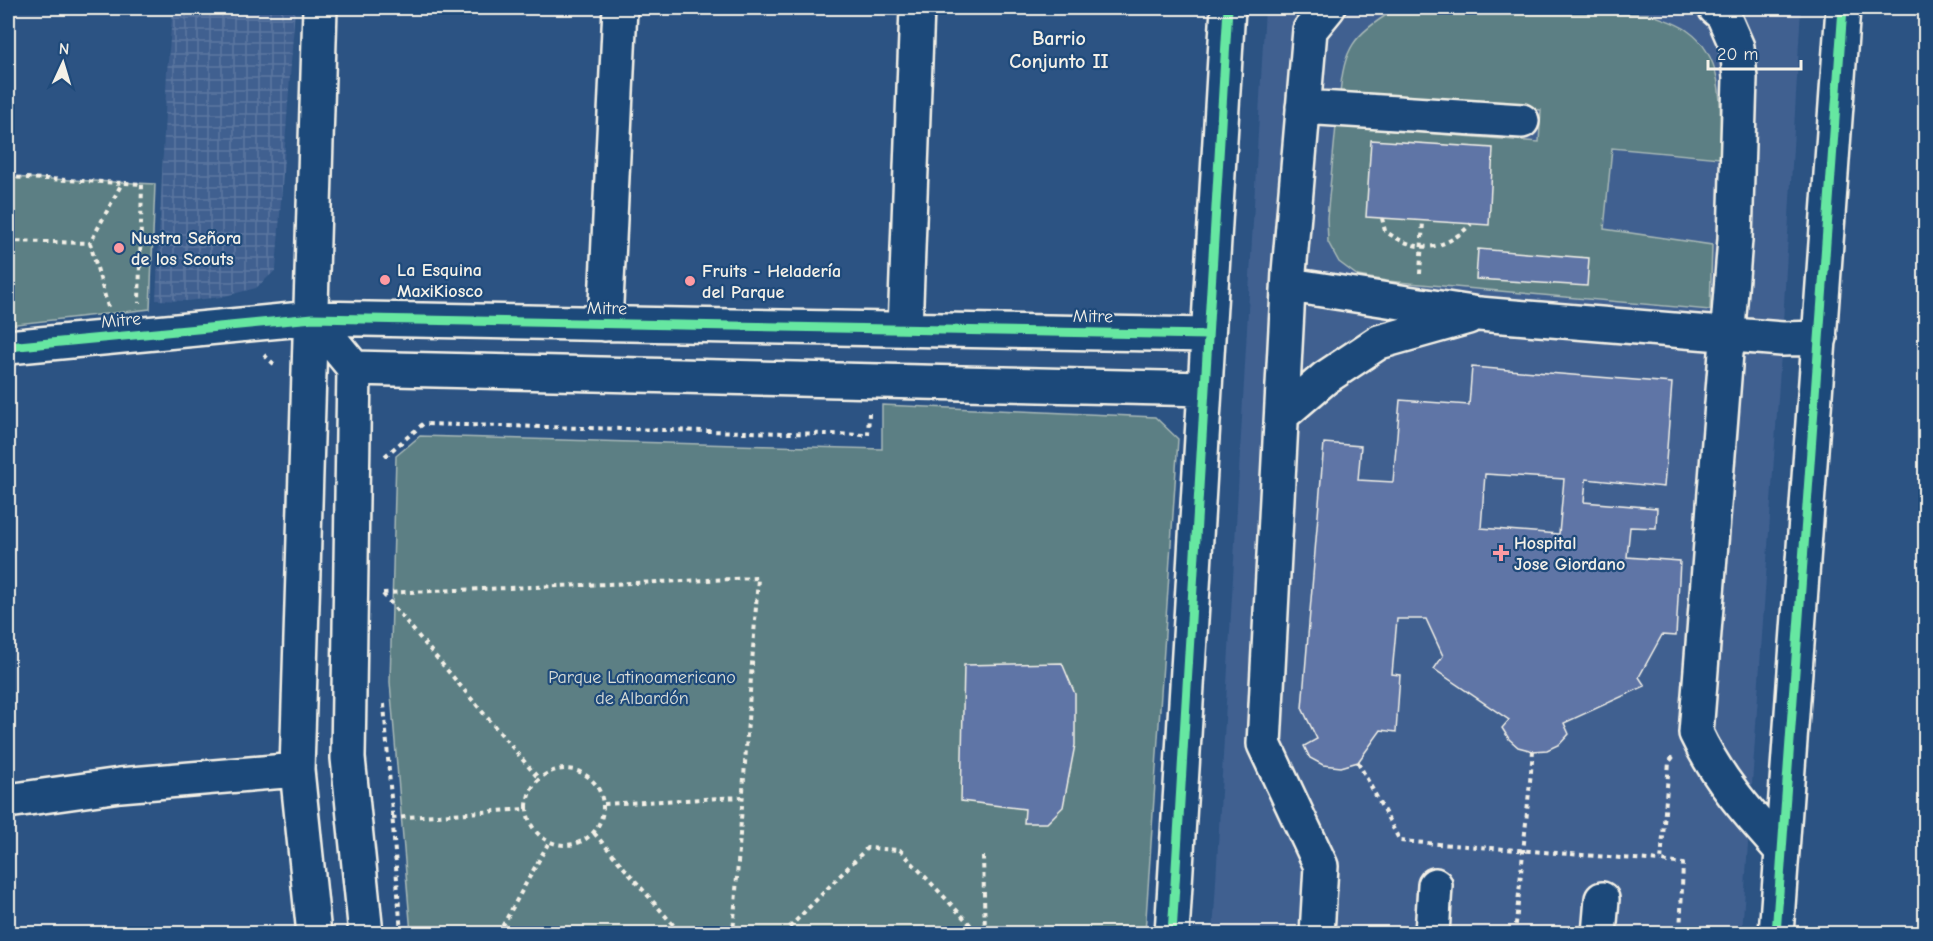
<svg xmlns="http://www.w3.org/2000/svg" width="1933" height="941" viewBox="0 0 1933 941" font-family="'Comic Neue',sans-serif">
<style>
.built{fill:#3f6090}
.industrial{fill:url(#industrial-grid)}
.green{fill:#5b7f84;stroke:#a8b8b6;stroke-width:1.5}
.building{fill:#5e75a6;stroke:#f4f1e8;stroke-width:1.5;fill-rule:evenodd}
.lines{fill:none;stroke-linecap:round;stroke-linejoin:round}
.minor-casing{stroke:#f4f1e8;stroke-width:38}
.path{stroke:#f4f1e8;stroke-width:4;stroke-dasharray:4.5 4.5;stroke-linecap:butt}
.minor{stroke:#1f4a7a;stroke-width:33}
.cycleway-casing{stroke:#1f4a7a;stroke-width:13}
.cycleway{stroke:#66e7a1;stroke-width:9}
.poi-dot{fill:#ff9aa2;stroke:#1f4a7a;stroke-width:2}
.labels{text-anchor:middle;stroke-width:4.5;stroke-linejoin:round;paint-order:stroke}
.poi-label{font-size:18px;font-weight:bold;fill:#f4f1e8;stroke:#1f4a7a;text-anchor:start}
.street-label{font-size:18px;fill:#f4f1e8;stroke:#1f4a7a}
.park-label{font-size:18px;fill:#dde0d9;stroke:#1f4a7a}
.neighbourhood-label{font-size:20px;font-weight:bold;fill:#f4f1e8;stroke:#1f4a7a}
</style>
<defs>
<pattern id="industrial-grid" width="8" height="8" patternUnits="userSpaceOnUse" patternTransform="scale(1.5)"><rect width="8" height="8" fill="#3f6090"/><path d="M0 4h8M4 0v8" fill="none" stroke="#5b77a0"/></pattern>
</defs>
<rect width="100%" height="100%" fill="#2c5383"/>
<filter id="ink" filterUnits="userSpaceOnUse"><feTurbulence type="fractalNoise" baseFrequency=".0167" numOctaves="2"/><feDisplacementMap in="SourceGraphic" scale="12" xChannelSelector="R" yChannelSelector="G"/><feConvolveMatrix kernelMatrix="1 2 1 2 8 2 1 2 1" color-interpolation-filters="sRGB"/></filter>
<g filter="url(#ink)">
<path class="built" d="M1265,8H1801L1782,339L1742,933L1213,934Z"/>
<path class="industrial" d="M173,8H295L276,270L256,288L221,297L187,301L156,300L167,71Z"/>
<path class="green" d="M1393,11L1650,14C1662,19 1678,23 1688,31C1728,59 1720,116 1720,158L1612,148L1604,229L1712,245L1710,310L1387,281L1358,276L1339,262L1328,242L1327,218L1336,126L1539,142L1541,110L1340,95C1343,49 1354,34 1393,11Z
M8,177L155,184L150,309L8,325Z
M882,405L1155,417L1178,439L1145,933H411L390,682L396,456L420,436L882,449Z"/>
<path class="building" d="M1371,140L1493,148L1489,225L1366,217Z
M1478,249L1589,258L1587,286L1476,279Z
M1472,367L1672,383L1664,487L1586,479L1584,502L1657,508L1656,528L1630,527L1627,557L1680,561L1676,636L1662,635L1639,677L1645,686L1564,723L1569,734L1560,744L1547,750L1533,751L1518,747L1509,739L1502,728L1509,720L1434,669L1443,656L1426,619H1397L1392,674L1400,675L1396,732L1381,730L1358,762L1341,767L1323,765L1310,758L1304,746L1317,739L1302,708L1324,443L1361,446L1358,480L1393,482L1400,400L1469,405ZM1485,474L1564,479L1559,534L1481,528Z
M1062,663L1075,694V745L1063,807L1047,823H1024L1025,809L961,801L964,665Z"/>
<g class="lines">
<g class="minor-casing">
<path id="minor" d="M1715,8L1723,15L1737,47L1740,78L1735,239L1696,733C1718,780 1748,813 1782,851
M1303,107L1522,121
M1290,285L1479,314L1782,339L1820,338
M313,318L354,368L1205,389
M605,324L620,8
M905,329L917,8
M8,347L313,318L1208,335
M354,368L348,758L366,934
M1283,414L1325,378L1379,342L1468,317
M8,801L120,785L297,770
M314,934L297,770L320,8
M1172,934L1228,8
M1317,934L1321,866L1264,744L1289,272L1310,30L1328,8
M1432,934L1435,885
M1599,934L1602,899
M1776,934L1843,8"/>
</g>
<path class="path" d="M8,177L142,184L139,303
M1382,218L1385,231C1418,254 1443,252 1471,224
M8,241L90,243
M1420,274L1423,221
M108,307L90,243L122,183
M264,355L276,366
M385,456L423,424L868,435L869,413
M383,593L758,578L733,934
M383,594L539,779
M384,704L401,934
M1673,757L1669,762L1661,861L1683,864L1680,934
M1358,762L1400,841L1661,861
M527 807a38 38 0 1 1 76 0a38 38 0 1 1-76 0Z
M604,804L742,797
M392,818L527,809
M594,833L681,934
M983,856L985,934
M498,934L549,842
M783,934L867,848L900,850L979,934
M1515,934L1533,751"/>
<use href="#minor" class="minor"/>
<g class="cycleway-casing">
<path id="cycleway" d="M8,347L313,318L1208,335
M1172,934L1228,8
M1776,934L1843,8"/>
</g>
<use href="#cycleway" class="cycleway"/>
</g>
</g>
<g class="poi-dot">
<circle cx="119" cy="248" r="6"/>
<circle cx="385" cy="280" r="6"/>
<circle cx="690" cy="281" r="6"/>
<path d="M1498 544h6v6h6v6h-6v6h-6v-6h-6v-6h6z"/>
</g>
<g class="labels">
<g class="poi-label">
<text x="131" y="244">Nustra Señora<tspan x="131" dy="21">de los Scouts</tspan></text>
<text x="397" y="276">La Esquina<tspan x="397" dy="21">MaxiKiosco</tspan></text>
<text x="702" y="277">Fruits - Heladería<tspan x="702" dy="21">del Parque</tspan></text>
<text x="1514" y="549">Hospital<tspan x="1514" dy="21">Jose Giordano</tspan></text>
</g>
<g class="street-label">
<text transform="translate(607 308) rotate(1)" y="6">Mitre</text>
<text transform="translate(1093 316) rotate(1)" y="6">Mitre</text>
<text transform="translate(121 320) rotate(-5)" y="6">Mitre</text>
</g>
<g class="park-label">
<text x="642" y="683">Parque Latinoamericano<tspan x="642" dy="21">de Albardón</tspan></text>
</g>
<g class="neighbourhood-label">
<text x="1059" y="45">Barrio<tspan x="1059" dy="23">Conjunto II</tspan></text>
</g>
</g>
<rect width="1933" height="941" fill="none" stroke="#1f4a7a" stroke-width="30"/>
<rect x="15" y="15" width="1903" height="911" fill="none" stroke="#f4f1e8" stroke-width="2" filter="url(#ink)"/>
<g transform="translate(63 63) rotate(4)" stroke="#1f4a7a" stroke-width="4.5" paint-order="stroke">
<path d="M0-4.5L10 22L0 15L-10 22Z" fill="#f4f1e8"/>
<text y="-9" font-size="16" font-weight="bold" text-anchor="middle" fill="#f4f1e8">N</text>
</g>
<path d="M1708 60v9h93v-9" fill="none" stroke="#f4f1e8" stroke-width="3"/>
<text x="1717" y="60" font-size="18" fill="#f4f1e8" stroke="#1f4a7a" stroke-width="4.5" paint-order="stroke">20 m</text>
</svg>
